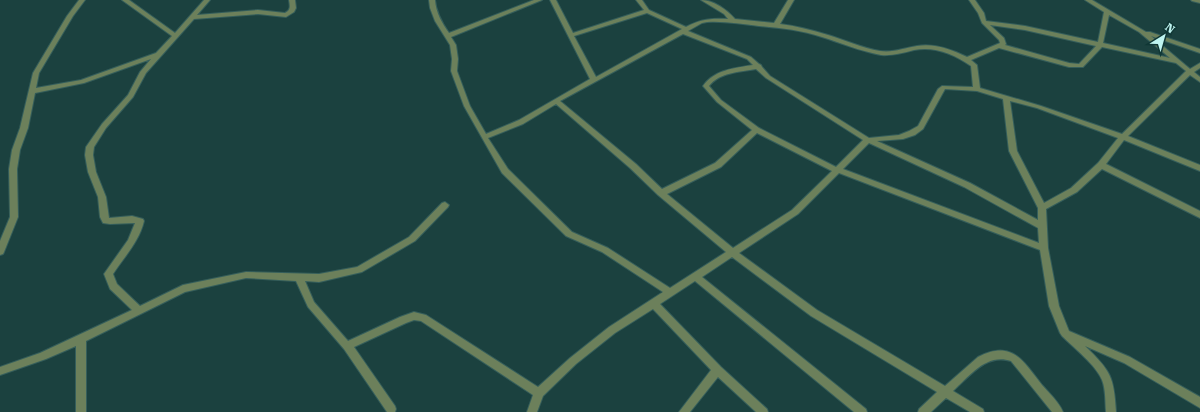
<svg xmlns="http://www.w3.org/2000/svg" width="1200" height="412" viewBox="0 0 1200 412" font-family="'Roboto Serif',serif">
<style>
.lines{fill:none;stroke-linecap:round;stroke-linejoin:round}
.street-casing{stroke:#355e5b;stroke-width:2}
.street{fill:#6c805b;fill-rule:evenodd}
</style>
<rect width="100%" height="100%" fill="#1b413f"/>
<g class="lines">
<g class="street-casing">
<path id="street" d="M79,0H85L73,16L39,73L36,88L81,80L156,53L172,36L122,0H129L175,33L204,0H210L197,15L258,10L285,13C291,10 290,6 289,0H295L296,8L294,12L286,17L258,14L194,19L146,73L133,97L106,128L94,147L93,155L96,172L106,197L109,218L132,216L143,219L144,221C139,242 124,257 113,274L117,284L140,306L183,285L246,272L319,274L357,267L409,237L442,203L445,202L449,205L448,207L415,241L362,272L319,282L305,281L314,302L348,341L400,317L414,312L426,315L538,387L570,358L609,327L663,292L602,252L566,236L502,173L464,106L451,71L452,59L450,45L435,21L430,8L429,0H435C436,13 442,23 449,33L534,0H542L451,37L456,45L458,59L457,71L470,106L486,134L519,120L590,79L550,0H556L573,33L644,10L636,0H642L649,10L686,27C701,19 711,18 728,19L724,14L701,0C714,0 727,10 735,19L774,23L788,0H794L780,24C796,26 812,30 828,35C845,40 862,48 880,51C893,53 904,48 917,46C934,43 951,49 967,57L1000,43L999,40L982,23L978,13L969,0H975L984,13L986,21L1025,26L1098,42L1104,12L1085,0H1092L1146,32H1150L1200,49V53L1151,36L1190,69L1200,63V68L1194,72L1200,77V82L1190,75L1128,136L1200,165V171L1124,140L1106,164L1200,211V218L1102,169L1077,192L1046,209L1048,248L1059,306L1069,331L1130,357L1200,397V408L1124,363L1085,346C1111,371 1114,377 1116,412H1106C1105,402 1106,390 1102,380C1096,365 1074,348 1062,336L1060,333L1049,306L1040,250L839,173L798,214L739,253L817,310L945,386L978,357C1012,339 1023,361 1042,385C1049,393 1059,402 1063,412H1052L1011,361C986,353 970,376 953,391L983,409L984,412H970L946,398L931,412H918L919,409L937,392L811,316L732,257L702,277L866,409L867,412H854L695,281L660,304L721,367L767,409L768,412H756L718,377L690,412H679L711,370L653,309L615,333L576,364L543,396L537,412H527L533,395L421,321L414,320L406,323L354,347L395,406L396,409L395,412H387L344,349L308,307L296,281L246,278L185,292L86,341V412H76V346L46,359L0,375V367L40,353L132,310L110,289L104,274L128,240L135,223L110,224L103,223L100,217L98,197L88,172L85,155L86,147L102,124L128,95L140,72L151,59L84,83L35,93L28,128L20,150L17,169L18,217L4,252L3,254L0,255V241L10,217L9,169L12,150L20,128L33,73L67,16ZM647,13L682,29L596,77L574,36ZM1109,15L1139,32L1170,58L1103,43ZM707,22C725,21 741,24 759,26C780,28 801,30 822,37C841,43 860,51 881,55C892,56 903,53 914,50C934,46 954,54 971,66L973,87L942,86L938,89L918,126L909,131L899,135L869,138L770,76L762,67L761,65L759,64L751,57L688,31L702,23ZM990,25L1025,30L1096,46L1079,64L1069,63L1005,45L1006,44L1004,38ZM683,34L747,59L753,65C734,68 714,70 703,86L717,102L752,130L715,163L662,189L636,164L560,101ZM1102,47L1176,63L1186,71L1122,134L1041,106L980,88L977,65L971,60L999,48L1069,67H1083ZM756,69L766,78L863,140L836,167L759,128L721,100L709,86C720,72 740,72 756,69ZM945,89L977,91L1003,99L1009,151L1038,208V220L970,183L877,141L903,139L915,135L923,129ZM1010,101L1037,108L1118,138L1098,163L1071,188L1044,203L1017,151ZM556,104L630,168L658,195L726,252L670,288L608,248L572,232L508,169L488,138L523,124ZM757,133L832,171L792,210L733,248L667,194L721,167ZM869,143L964,187L1038,228L1039,243L843,169Z
M1191,0H1200V3L1192,1Z"/>
</g>
<use href="#street" class="street"/>
</g>
<g transform="translate(1164 36) rotate(37)" stroke="#103735" stroke-width="3" paint-order="stroke">
<path d="M0-3L7 15L0 10L-7 15Z" fill="#bff4f0"/>
<text y="-6" font-size="11" font-weight="bold" text-anchor="middle" fill="#bff4f0">N</text>
</g>
</svg>
